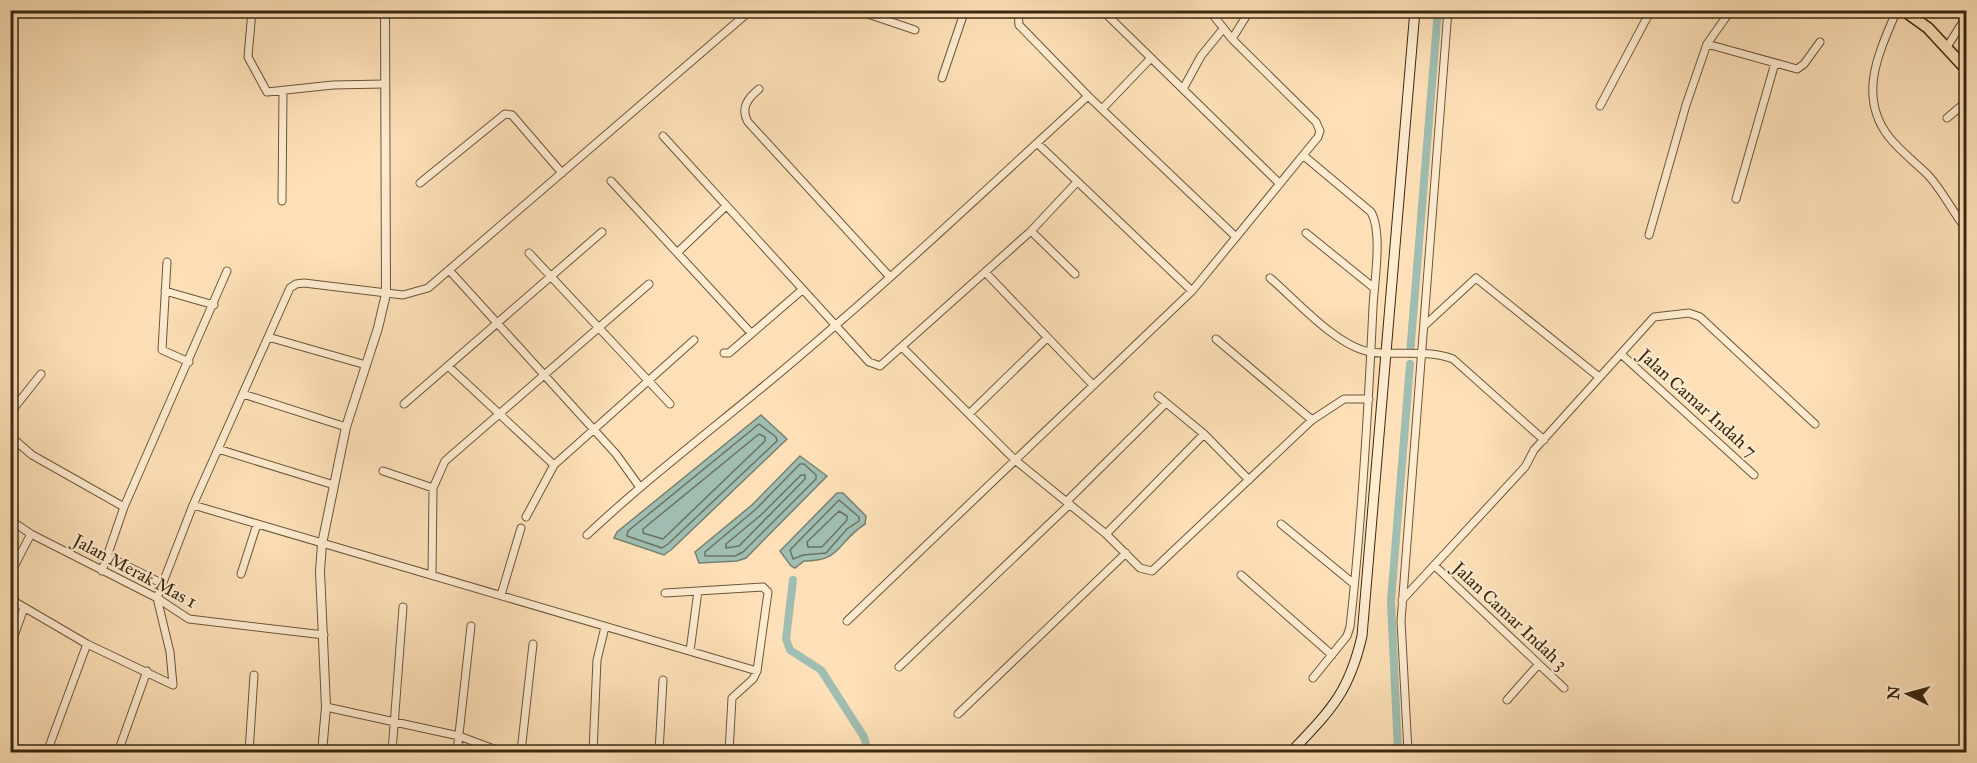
<svg xmlns="http://www.w3.org/2000/svg" width="1977" height="763" viewBox="0 0 1977 763" font-family="'IM FELL Great Primer',serif">
<style>
.water{fill:#9fbdb0;stroke:#778170;stroke-width:1.5}
.lines{fill:none;stroke-linecap:round;stroke-linejoin:round}
.shore{stroke:#6c7260;stroke-width:1.5}
.canal{stroke:#9fbdb0;stroke-width:8}
.minor-casing{stroke:#6b563a;stroke-width:9}
.tertiary-casing{stroke:#6b563a;stroke-width:10}
.secondary-casing{stroke:#3a2810;stroke-width:11}
.primary-casing{stroke:#3a2810;stroke-width:13}
.minor{stroke:#feebd0;stroke-width:7}
.tertiary{stroke:#feebd0;stroke-width:8}
.secondary{stroke:#feebd0;stroke-width:9}
.primary{stroke:#fde0b7;stroke-width:10}
.labels{text-anchor:middle;stroke-width:4.5;stroke-linejoin:round;paint-order:stroke}
.street-label{font-size:18px;fill:#3a2810;stroke:#feebd0}
</style>
<rect width="100%" height="100%" fill="#fde0b7"/>
<filter id="stains"><feTurbulence type="fractalNoise" baseFrequency=".00333" numOctaves="4"/><feColorMatrix values="0 0 0 0 .2 0 0 0 0 .09 0 0 0 0 .02 0 0 0 .5 -.17"/></filter>
<radialGradient id="worn" r=".72"><stop offset=".6" stop-color="#630" stop-opacity="0"/><stop offset="1" stop-color="#630" stop-opacity=".3"/></radialGradient>
<path class="water" d="M761,415L787,439L672,549L664,555L614,538L617,532Z
M800,456L827,476L746,558L737,561L699,563L695,552L752,505Z
M837,493H843L866,516L865,524C836,543 842,561 804,561L795,568L791,566L780,551Z"/>
<g class="lines">
<path class="shore" d="M759,424L776,437L777,441L668,544L662,548L627,536L628,531Z
M759,434L765,437V441L663,539L643,533V529Z
M800,464H804L816,475V479L743,552L735,556H705V552L756,509Z
M801,475H805V479L739,546L726,548V544L761,515Z
M839,500L859,517V521L847,529L826,553L803,555L793,559L790,550Z
M839,511L847,516V520L822,547H808L807,542Z"/>
<path class="canal" d="M1410,354L1438,10
M793,580L786,639L790,650L821,670L864,737L868,752
M1398,752L1391,601L1410,364"/>
<g class="minor-casing">
<path id="minor" d="M252,10L248,57L267,92L333,85L384,84
M856,10L915,30
M1018,10L1019,25L1088,96L1235,236
M1102,10L1279,183
M1897,10C1879,52 1857,96 1889,137C1900,151 1916,163 1929,176C1943,192 1953,212 1966,229
M1232,39L1250,10
M1707,44L1797,69L1804,64L1820,42
M1947,47L1966,17
M942,78L965,10
M759,89C748,98 740,108 748,122L890,277
M1183,89L1201,56L1223,29
M1600,106L1651,10
M1103,108L1151,58
M1947,118L1966,102
M663,136L869,362L880,366L1031,231L1077,182
M1037,143L1192,291
M1304,156L1371,212C1383,233 1374,283 1373,307C1368,414 1362,521 1350,627L1347,636L1313,678
M611,181L751,333
M420,183L505,114L512,115L562,173
M1736,199L1775,63
M282,201L283,91
M1031,231L1075,274
M1306,233L1374,288
M1649,235L1686,105L1707,44L1731,10
M678,252L726,206
M529,253L670,404
M167,262L162,350L189,362
M449,270L616,454L639,486
M985,272L1093,385
M1270,278C1296,300 1336,346 1370,352C1396,356 1427,349 1453,359L1544,440
M165,291L214,305
M1424,326L1476,278L1599,377
M268,337L366,365
M1216,339L1312,420
M902,347L1015,460L1106,534L1140,568L1152,571L1312,420L1344,399H1369
M724,353H729L802,290
M1621,354L1754,475
M448,366L554,465
M243,394L346,427
M1158,396L1204,434L1249,480
M404,404L602,232
M10,413L41,374
M969,414L1047,338
M10,436L32,455L124,507
M218,449L334,485
M383,471L433,488
M1067,501L1166,403
M193,505L757,671
M526,517L554,465L694,340
M10,520L31,534L157,598L189,619L324,635
M1281,524L1354,584
M1106,534L1204,434
M587,535C654,472 726,419 795,360C896,275 991,185 1088,96
M107,556L163,584
M1435,566L1564,688
M102,571L124,507L227,271
M10,574L31,534
M241,574L257,524
M432,575L433,488L445,461L649,284
M1241,575L1332,655
M665,593L763,587L768,592L757,671L753,679L732,698L729,752
M501,595L521,528
M10,599L87,644L173,685
M1402,600L1525,467L1534,450L1654,317L1689,313L1700,317L1815,424
M847,621L1192,291L1318,137L1320,131L1316,122L1232,39L1209,10
M10,647L24,608
M690,651L698,591
M899,667L1070,504
M173,685L170,652L157,598L193,505L290,288L296,284L304,283L403,295L428,288L751,10
M1507,700L1538,665
M326,707L459,736L502,752
M958,714L1126,553
M47,752L87,644
M118,752L147,671
M249,752L254,675
M392,752L403,607
M457,752L471,626
M521,752L533,644
M593,752L597,660L605,627
M659,752L663,680
M1408,752L1401,621L1448,10"/>
</g>
<g class="tertiary-casing">
<path id="tertiary" d="M322,752L326,707L320,571L322,544L346,427L378,328L386,294L385,10"/>
</g>
<g class="secondary-casing">
<path id="secondary" d="M1291,752C1330,711 1349,693 1362,636L1415,10"/>
</g>
<g class="primary-casing">
<path id="primary" d="M1903,10L1928,28L1966,69"/>
</g>
<use href="#minor" class="minor"/>
<use href="#tertiary" class="tertiary"/>
<use href="#secondary" class="secondary"/>
<use href="#primary" class="primary"/>
</g>
<g class="labels">
<g class="street-label">
<text transform="translate(1698 403) rotate(42)" y="6">Jalan Camar Indah 7</text>
<text transform="translate(135 571) rotate(28)" y="6">Jalan Merak Mas 1</text>
<text transform="translate(1510 616) rotate(43)" y="6">Jalan Camar Indah 3</text>
</g>
</g>
<rect width="1977" height="763" fill="none" stroke="#fde0b7" stroke-width="36"/>
<rect x="12" y="12" width="1953" height="739" fill="none" stroke="#3a2810" stroke-width="3"/>
<rect x="18" y="18" width="1941" height="727" fill="none" stroke="#3a2810" stroke-width="1.5"/>
<g transform="translate(1908 694) rotate(275)" stroke="#feebd0" stroke-width="4.5" paint-order="stroke">
<path d="M0-4.5L10 22L0 15L-10 22Z" fill="#3a2810"/>
<text y="-9" font-size="16" font-weight="bold" text-anchor="middle" fill="#3a2810">N</text>
</g>
<rect width="100%" height="100%" filter="url(#stains)"/>
<rect width="100%" height="100%" fill="url(#worn)"/>
</svg>
